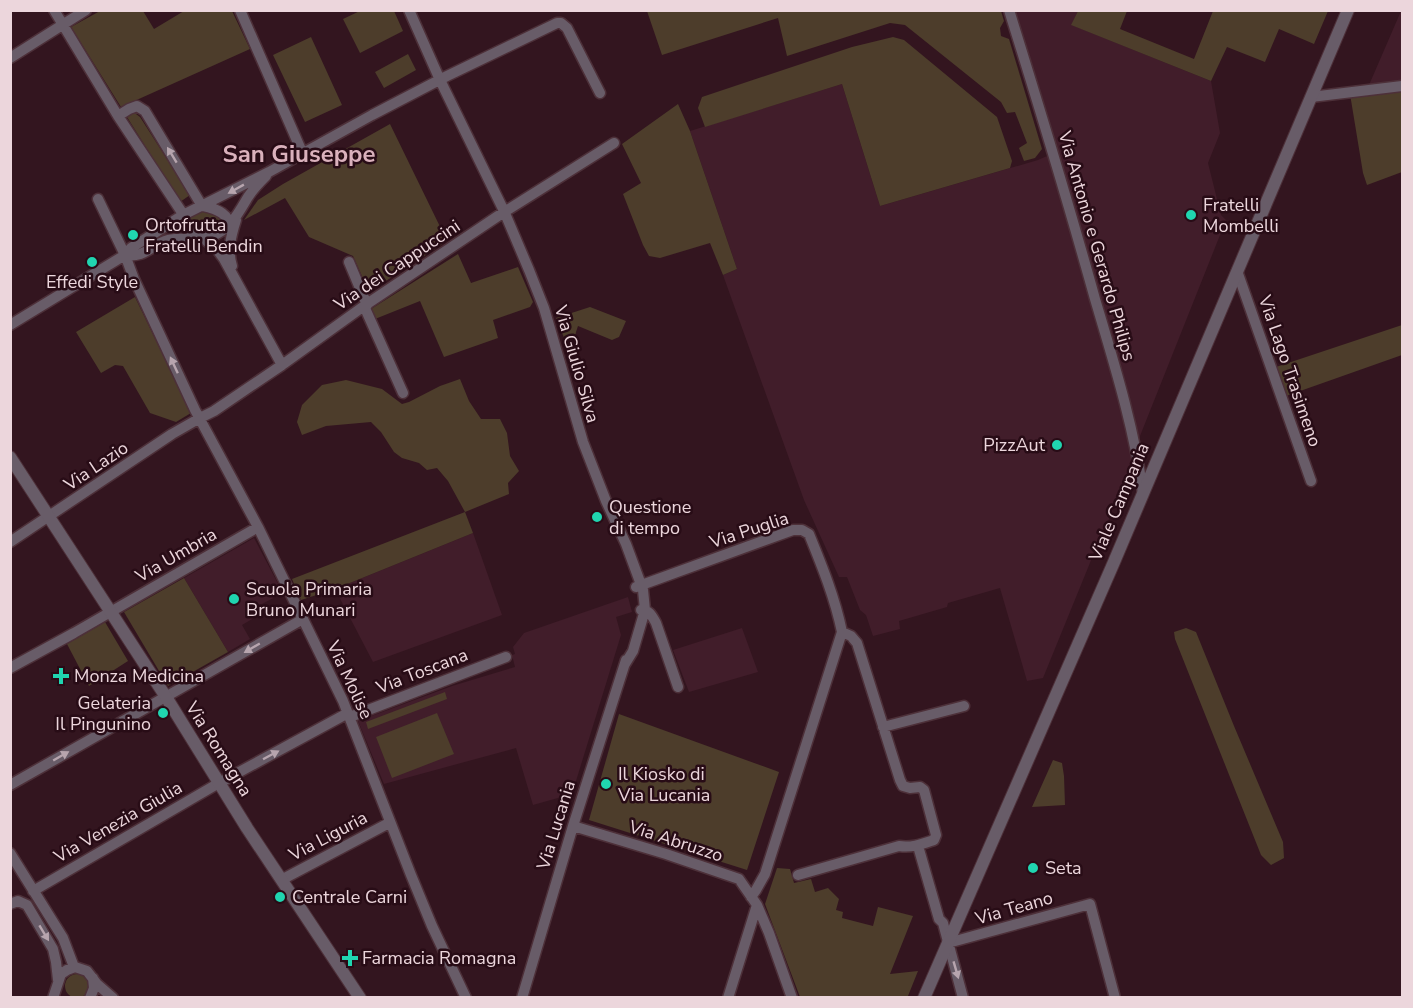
<svg xmlns="http://www.w3.org/2000/svg" width="1413" height="1008" viewBox="0 0 1413 1008" font-family="'Nunito Sans',sans-serif">
<style>
.built{fill:#411d2a}
.green{fill:#4d3d2b}
.lines{fill:none;stroke-linecap:round;stroke-linejoin:round}
.minor-casing{stroke:#4d3039;stroke-width:13}
.tertiary-casing{stroke:#4d3039;stroke-width:14}
.minor{stroke:#685c68;stroke-width:10}
.tertiary{stroke:#685c68;stroke-width:12}
.oneway{fill:#b7a5ae}
.poi-dot{fill:#20d5b0;stroke:#280c16;stroke-width:2}
.labels{text-anchor:middle;stroke-width:5;stroke-linejoin:round;paint-order:stroke}
.poi-label{font-size:18px;fill:#ecd6dc;stroke:#280c16;text-anchor:start}
.street-label{font-size:18px;fill:#ecd6dc;stroke:#280c16}
.district-label{font-size:24px;font-weight:bold;fill:#dab1bc;stroke:#280c16}
</style>
<rect width="100%" height="100%" fill="#33151f"/>
<path class="built" d="M1015,11H1078L1072,25L1211,81L1220,133L1208,163L1221,215L1226,220L1140,436L1124,485L1094,553L1043,678L1027,681L1000,588L948,603L947,607L899,621L900,629L873,636L866,615L860,610L847,577H839L804,500L723,275L737,269L690,131L842,84L880,206L1038,160L1056,152Z
M1401,11H1402V81L1369,85Z
M473,533L502,615L373,662L335,589Z
M254,538L283,593L260,605L264,612L242,625L250,639L228,652L184,578Z
M628,597L632,612L616,617L621,635L572,794L533,805L516,748L384,784L358,721L452,686L515,667L512,655L515,654L513,647L524,633Z
M742,628L758,672L689,692L673,650Z"/>
<path class="green" d="M362,10L394,11L403,31L360,53L343,19Z
M100,11H143L154,29L184,11H232L250,49L121,107L71,27Z
M647,11H1001L1004,21L1000,28L1001,36L1009,39L1042,149L1035,158L1024,161L1019,148L1027,143L1015,112L1007,113L1001,102L905,25L890,23L787,56L778,18L662,55Z
M1078,11H1127L1120,29L1194,59L1213,11H1328L1314,44L1279,29L1265,62L1227,47L1211,81L1071,25Z
M311,37L342,105L305,122L273,55Z
M893,37L904,40L997,117L1012,161L1010,168L880,206L842,84L705,127L698,108L702,97L852,47Z
M408,54L416,70L384,88L375,72Z
M1402,88V172L1367,185L1363,173L1350,94Z
M678,104L690,131L737,269L723,275L710,243L660,258L649,256L643,245L623,194L641,183L622,144Z
M132,114H136L140,117L190,195L180,202L127,117Z
M390,124L447,241L369,292L353,256L309,237L285,198L244,220L258,200L283,184Z
M199,212H210L219,215L221,220C215,232 203,231 192,227L189,217Z
M458,254L471,283L518,267L533,302L530,307L493,320L498,338L444,357L420,301L375,319L371,309Z
M135,297L191,413L176,422L150,413L123,366L115,365L101,373L76,332Z
M590,307L626,321L619,337L612,340L578,326L576,332L574,342L567,345L556,318Z
M1402,325V355L1286,396L1276,367Z
M460,379L469,401L481,419H500L507,433L510,456L519,471L508,483L509,494L465,512L473,533L335,589L301,600L292,579L465,512L448,481L437,468L427,470L419,463L402,458L394,452L381,432L371,422L326,426L302,435L297,422L302,405L322,385L346,380L382,389L402,404L409,402L440,386Z
M184,578L228,652L168,686L124,612Z
M105,622L128,661L89,686L67,644Z
M1186,628L1196,632L1234,726L1283,842L1284,858L1271,865L1261,855L1175,639L1174,632Z
M445,692L447,699L368,729L366,722Z
M437,713L454,754L392,778L376,737Z
M619,714L779,772L747,870L589,820Z
M1053,760L1062,763L1064,776L1065,805L1032,807Z
M777,868L790,869L794,883L811,879L815,892L828,888L839,899L836,910L843,912L842,918L873,926L878,907L913,916L890,974L918,971L908,996L900,998L800,997L765,904Z
M65 986a12 12 0 1 1 24 0a12 12 0 1 1-24 0Z"/>
<g class="lines">
<g class="minor-casing">
<path id="minor" d="M54,10L118,116L181,211L187,227L216,248L224,259L282,365
M240,10L302,152
M409,10L440,80L504,211L529,270L544,308L583,442L606,501L626,544L643,590L645,610L633,651L625,664
M1009,10C1039,106 1068,202 1095,299C1114,363 1134,427 1143,493
M10,58L86,10
M1311,97L1402,86
M118,116L129,109L137,106L145,111L202,206
M98,199L125,255L134,279L195,410L258,527L343,701L411,875L432,926L466,998
M203,206C218,209 229,214 232,230
M125,255C146,258 150,245 168,240C182,237 197,241 210,237C230,230 238,214 248,197C253,189 259,183 266,176
M349,262L367,305
M232,266C227,250 231,236 236,220
M1237,271L1311,481
M364,306L403,393
M10,325L125,255L131,248L183,215L269,172L372,115L447,76L557,23H561L567,28L600,93
M10,542L172,434L200,418L214,411L282,365L364,306L498,216L614,143
M636,587L793,530H802L809,534C822,566 835,598 842,632L765,874L756,890L751,897
M641,610C650,610 652,616 656,623L678,687
M10,668L74,633L258,527
M350,717L506,657
M883,727L964,706
M10,785L303,619
M573,826L666,854L739,879L757,905L769,933L792,998
M918,846L939,919L943,923L963,998
M10,853L63,938L74,967
M798,875L899,846C912,848 922,844 934,840L936,835L924,790L920,787L910,788L903,786L900,780L857,643L851,636L842,632
M283,879L389,823
M33,891L219,783L348,713
M10,904L18,901L27,905L53,949L56,962L58,980
M948,943L1090,904L1115,998
M53,998L61,974L67,970L75,967L87,971L97,984L113,998
M90,998L94,988L93,978
M522,998L573,826L626,660
M728,998L757,905"/>
</g>
<g class="tertiary-casing">
<path id="tertiary" d="M10,457L166,697L247,828L360,998
M924,998L1114,562L1348,10"/>
</g>
<use href="#minor" class="minor"/>
<use href="#tertiary" class="tertiary"/>
</g>
<defs><path id="oneway-solid" d="M-6-.8H1V-3.2L6.5 0L1 3.2V.8H-6Z" transform="scale(1.5)"/></defs>
<g class="oneway">
<use href="#oneway-solid" transform="translate(172 155) rotate(-121)"/>
<use href="#oneway-solid" transform="translate(236 189) rotate(151)"/>
<use href="#oneway-solid" transform="translate(174 365) rotate(-115)"/>
<use href="#oneway-solid" transform="translate(252 648) rotate(150)"/>
<use href="#oneway-solid" transform="translate(271 755) rotate(-28)"/>
<use href="#oneway-solid" transform="translate(61 756) rotate(-30)"/>
<use href="#oneway-solid" transform="translate(44 933) rotate(59)"/>
<use href="#oneway-solid" transform="translate(956 970) rotate(74)"/>
</g>
<g class="poi-dot">
<circle cx="1191" cy="215" r="6"/>
<circle cx="133" cy="235" r="6"/>
<circle cx="92" cy="262" r="6"/>
<circle cx="1057" cy="445" r="6"/>
<circle cx="597" cy="517" r="6"/>
<circle cx="234" cy="599" r="6"/>
<path d="M58 667h6v6h6v6h-6v6h-6v-6h-6v-6h6z"/>
<circle cx="163" cy="713" r="6"/>
<circle cx="606" cy="784" r="6"/>
<circle cx="1033" cy="868" r="6"/>
<circle cx="280" cy="897" r="6"/>
<path d="M347 949h6v6h6v6h-6v6h-6v-6h-6v-6h6z"/>
</g>
<g class="labels">
<g class="poi-label">
<text x="1203" y="211">Fratelli<tspan x="1203" dy="21">Mombelli</tspan></text>
<text x="145" y="231">Ortofrutta<tspan x="145" dy="21">Fratelli Bendin</tspan></text>
<text x="92" y="288" text-anchor="middle">Effedi Style</text>
<text x="1045" y="451" text-anchor="end">PizzAut</text>
<text x="609" y="513">Questione<tspan x="609" dy="21">di tempo</tspan></text>
<text x="246" y="595">Scuola Primaria<tspan x="246" dy="21">Bruno Munari</tspan></text>
<text x="74" y="682">Monza Medicina</text>
<text x="151" y="709" text-anchor="end">Gelateria<tspan x="151" dy="21">Il Pingunino</tspan></text>
<text x="618" y="780">Il Kiosko di<tspan x="618" dy="21">Via Lucania</tspan></text>
<text x="1045" y="874">Seta</text>
<text x="292" y="903">Centrale Carni</text>
<text x="362" y="964">Farmacia Romagna</text>
</g>
<g class="street-label">
<text transform="translate(1097 246) rotate(74)" y="6">Via Antonio e Gerardo Philips</text>
<text transform="translate(397 265) rotate(-34)" y="6">Via dei Cappuccini</text>
<text transform="translate(577 364) rotate(74)" y="6">Via Giulio Silva</text>
<text transform="translate(1290 371) rotate(71)" y="6">Via Lago Trasimeno</text>
<text transform="translate(96 466) rotate(-34)" y="6">Via Lazio</text>
<text transform="translate(1119 502) rotate(-67)" y="6">Viale Campania</text>
<text transform="translate(749 530) rotate(-18)" y="6">Via Puglia</text>
<text transform="translate(176 555) rotate(-30)" y="6">Via Umbria</text>
<text transform="translate(422 671) rotate(-21)" y="6">Via Toscana</text>
<text transform="translate(350 680) rotate(65)" y="6">Via Molise</text>
<text transform="translate(219 749) rotate(58)" y="6">Via Romagna</text>
<text transform="translate(118 822) rotate(-30)" y="6">Via Venezia Giulia</text>
<text transform="translate(556 825) rotate(-73)" y="6">Via Lucania</text>
<text transform="translate(328 836) rotate(-28)" y="6">Via Liguria</text>
<text transform="translate(676 841) rotate(18)" y="6">Via Abruzzo</text>
<text transform="translate(1014 908) rotate(-16)" y="6">Via Teano</text>
</g>
<g class="district-label">
<text x="299" y="162">San Giuseppe</text>
</g>
</g>
<rect width="1413" height="1008" fill="none" stroke="#ecd6dc" stroke-width="24"/>
</svg>
